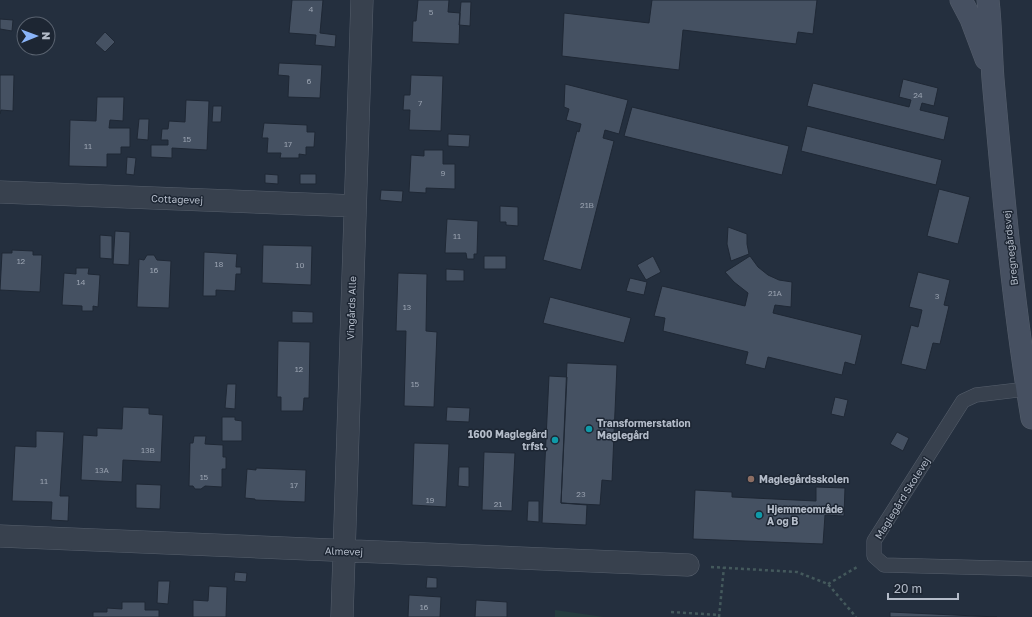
<svg xmlns="http://www.w3.org/2000/svg" width="1032" height="617" viewBox="0 0 1032 617" font-family="'Golos Text',sans-serif">
<style>
.grass{fill:#263c3f}
.building{fill:#455162;stroke:#1f2835}
.lines{fill:none;stroke-linecap:round;stroke-linejoin:round}
.lane-casing{stroke:#565f6c;stroke-width:15}
.street-casing{stroke:#565f6c;stroke-width:23}
.secondary-casing{stroke:#565f6c;stroke-width:23}
.path{stroke:#44595c;stroke-width:2.5;stroke-dasharray:3 3;stroke-linecap:butt}
.lane{stroke:#38414e;stroke-width:14}
.street{stroke:#38414e;stroke-width:22}
.secondary{stroke:#465061;stroke-width:22}
.culture-dot{fill:#0f9aa8;stroke:#1d2633;stroke-width:1.5}
.education-dot{fill:#8d6e63;stroke:#1d2633;stroke-width:1.5}
.labels{text-anchor:middle;stroke-width:3;stroke-linejoin:round;paint-order:stroke}
.number-label{font-size:8px;fill:#98a1af}
.street-label{font-size:10px;fill:#b4bcc9;stroke:#1d2633}
.poi-label{font-size:10px;font-weight:bold;fill:#b4bcc9;stroke:#1d2633;text-anchor:start}
</style>
<rect width="100%" height="100%" fill="#242f3e"/>
<path class="grass" d="M555,610L604,617H555Z"/>
<path class="building" d="M292,0H323L320,33L336,35L335,47L315,45L316,35L289,33Z
M418,0H449L448,12L460,13L459,44L412,42L413,21H416Z
M652,0H817L813,34L798,32L796,44L683,30L679,70L562,56L564,13L649,23Z
M461,2H471L470,26L459,25Z
M0,19L13,20L12,31L0,29Z
M105,32L115,42L105,52L95,43Z
M279,63L322,65L320,98L288,97L289,76L278,75Z
M0,75H14L13,111L1,110L0,114Z
M411,75L443,76L441,131L409,130L410,110H403L404,95H410Z
M903,79L938,88L934,106L922,103L920,110L949,117L944,140L807,106L813,83L909,107L911,100L899,97Z
M565,84L628,100L619,134L605,130L603,138L614,141L581,270L543,260L577,131L579,132L581,124L566,120L569,109L564,107Z
M97,97H124L123,121L110,120L109,128H130V147H121V154H107V167L69,166L70,120L96,121Z
M186,100L209,101L207,150L172,148V158L151,157V145H168V140H161L162,129H168L169,121L185,122Z
M213,106H222L221,122H212Z
M632,107L789,146L782,175L624,136Z
M139,119H149L148,140L137,139Z
M264,123L307,125V132H315L314,147H306V155L299,154V158H280L281,153H267L268,138H262Z
M807,126L942,160L936,185L801,151Z
M448,134L470,135L469,147L448,146Z
M424,150H443V164H455V189L426,188V193L409,192L411,155L424,156Z
M127,157L136,158L134,175L126,174Z
M265,174L278,175V184L265,183Z
M300,174H316V184H300Z
M939,189L970,197L958,244L927,236Z
M381,190L403,191L402,202L380,200Z
M500,206L518,207V226L506,225V222H500Z
M447,219L478,221L477,254H474V259H467L466,253H445Z
M728,227L747,234V244L749,254L731,261L727,244Z
M115,231L130,232L129,265L113,264Z
M100,235L112,236V259L100,258Z
M263,245L312,246L311,285L262,283Z
M12,250L33,251V255H42L40,292L0,290L2,253H12Z
M204,252L237,254L236,267H241V274H236L235,291L216,290V296H203Z
M147,255H154L157,260L171,261L169,308L137,307L139,259L144,260Z
M484,256H506V269H484Z
M653,256L661,272L646,280L637,265Z
M750,256L758,267L768,275L779,280L792,282L791,307L775,305L773,313L862,335L855,365L845,362L842,375L768,357L765,369L745,364L748,352L663,331L665,318L654,316L662,286L745,306L748,293L734,282L725,272Z
M76,268H89L88,274L100,275L98,307L93,306V311H82V306L62,305L64,273L76,274Z
M446,269L464,270V281H446Z
M918,272L950,280L944,305L949,306L940,344L933,343L926,370L901,364L911,325L918,327L922,310L909,307Z
M398,273L427,274L426,331L437,332L434,407L404,406L406,331H396Z
M630,278L647,282L644,295L626,291Z
M550,297L631,318L624,343L543,323Z
M292,311L313,312V323H292Z
M278,341L310,342L309,398H304L303,411H281V397H277Z
M567,363L617,365L612,481L602,480L600,505L561,503Z
M549,376L567,377L561,503L587,505L586,525L542,523Z
M227,384H236L235,409L225,408Z
M835,397L848,400L844,417L831,414Z
M123,407L149,408V414L163,415L161,462L123,460L122,482L81,480L83,435L97,436V428L122,429Z
M447,407L470,408L469,422L446,421Z
M222,417H235V420L242,421V441H222Z
M36,431L64,432L60,496H69L68,521L51,520L52,502L12,501L15,446L36,447Z
M897,432L909,438L903,451L890,444Z
M194,436H206L205,444L223,445V457H226V469H222V487L205,486L201,489H195L193,486H189L190,443H193Z
M414,443L449,444L446,507L412,505Z
M484,452L515,453L512,511L482,510Z
M459,467H469V487L458,486Z
M256,468L306,470L305,502L255,500V499L245,498L247,469L256,470Z
M136,484L161,485L160,509L136,508Z
M816,487L845,488L844,516L825,515L823,544L693,539L695,490L732,492V497L816,501Z
M528,501H539V522L527,521Z
M235,572L247,573L246,582L234,581Z
M427,577L437,578V588H426Z
M158,581H170L168,604L157,603Z
M209,586L227,587L226,617H193V600L208,601Z
M409,595L441,597L440,617H408Z
M476,600L507,602V617H475Z
M122,602H145V610H159V617H93V612H107V608L122,609Z
M890,612L997,617H890Z"/>
<g class="lines">
<g class="lane-casing">
<path id="lane" d="M1027,389L976,395L963,401L874,541V556L884,565L1032,569"/>
</g>
<g class="street-casing">
<path id="street" d="M0,192L355,206
M0,536L688,565
M342,617L362,0"/>
</g>
<g class="secondary-casing">
<path id="secondary" d="M961,0L971,19L986,59
M988,0C991,26 991,52 993,79C1003,192 1013,306 1032,418"/>
</g>
<path class="path" d="M711,567L797,572L828,584L856,617
M828,584L859,566
M671,612L719,615
M719,617L724,567"/>
<use href="#lane" class="lane"/>
<use href="#street" class="street"/>
<use href="#secondary" class="secondary"/>
</g>
<g class="culture-dot">
<circle cx="589" cy="429" r="4"/>
<circle cx="555" cy="440" r="4"/>
<circle cx="759" cy="515" r="4"/>
</g>
<circle class="education-dot" cx="751" cy="479" r="4"/>
<g class="labels">
<g class="number-label">
<text x="311" y="12">4</text>
<text x="431" y="15">5</text>
<text x="309" y="84">6</text>
<text x="918" y="98">24</text>
<text x="420" y="106">7</text>
<text x="187" y="142">15</text>
<text x="288" y="147">17</text>
<text x="88" y="149">11</text>
<text x="443" y="176">9</text>
<text x="587" y="208">21B</text>
<text x="457" y="239">11</text>
<text x="21" y="264">12</text>
<text x="219" y="267">18</text>
<text x="300" y="268">10</text>
<text x="154" y="273">16</text>
<text x="81" y="285">14</text>
<text x="775" y="296">21A</text>
<text x="937" y="299">3</text>
<text x="407" y="310">13</text>
<text x="299" y="372">12</text>
<text x="415" y="387">15</text>
<text x="148" y="453">13B</text>
<text x="102" y="473">13A</text>
<text x="204" y="480">15</text>
<text x="44" y="484">11</text>
<text x="294" y="488">17</text>
<text x="581" y="497">23</text>
<text x="430" y="503">19</text>
<text x="498" y="507">21</text>
<text x="424" y="610">16</text>
</g>
<g class="street-label">
<text transform="translate(177 199) rotate(2)" y="4">Cottagevej</text>
<text transform="translate(1010 248) rotate(-96)" y="4">Bregnegårdsvej</text>
<text transform="translate(351 308) rotate(-88)" y="4">Vingårds Alle</text>
<text transform="translate(902 498) rotate(-58)" y="4">Maglegård Skolevej</text>
<text transform="translate(344 551) rotate(2)" y="4">Almevej</text>
</g>
<g class="poi-label">
<text x="597" y="427">Transformerstation<tspan x="597" dy="12">Maglegård</tspan></text>
<text x="547" y="438" text-anchor="end">1600 Maglegård<tspan x="547" dy="12">trfst.</tspan></text>
<text x="759" y="483">Maglegårdsskolen</text>
<text x="767" y="513">Hjemmeområde<tspan x="767" dy="12">A og B</tspan></text>
</g>
</g>
<g transform="translate(36 36) rotate(89)"><circle r="19" fill="#1d2633" stroke="#59626f"/>
<path d="M0-3L7 15L0 10L-7 15Z" fill="#8ab4f8"/>
<text y="-6" font-size="11" font-weight="bold" text-anchor="middle" fill="#b4bcc9">N</text>
</g>
<path d="M888 593v6h70v-6" fill="none" stroke="#b4bcc9" stroke-width="2"/>
<text x="894" y="593" font-size="12" fill="#b4bcc9" stroke="#1d2633" stroke-width="3" paint-order="stroke">20 m</text>
</svg>
